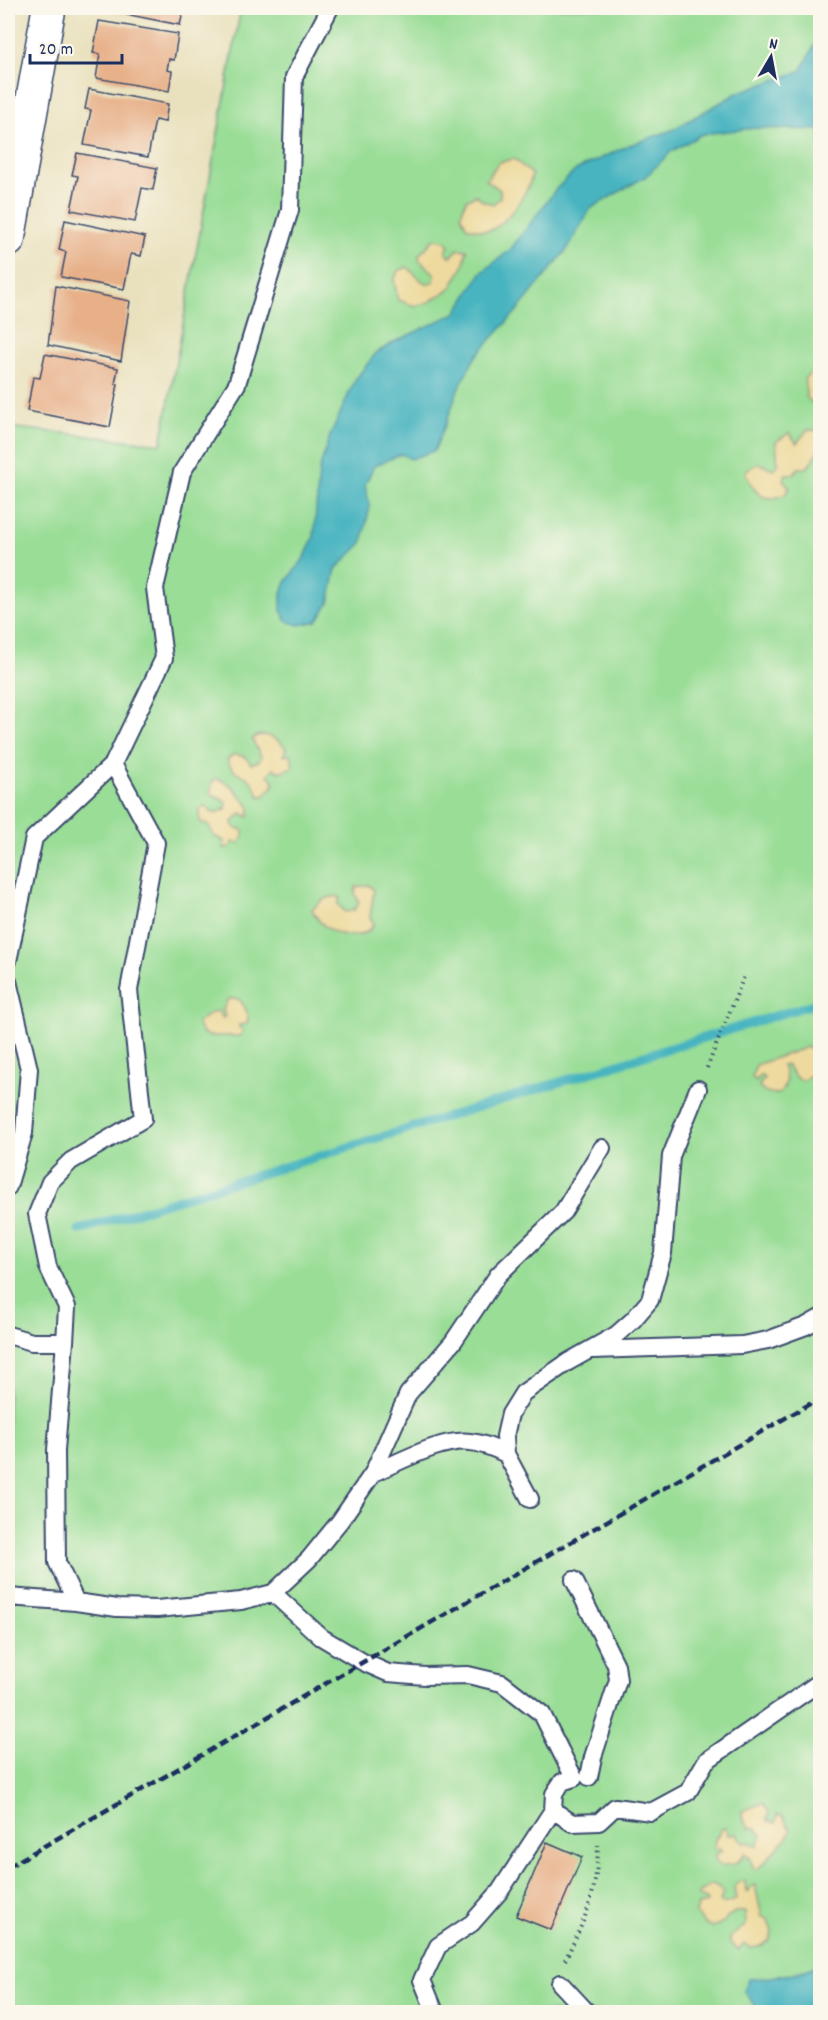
<svg xmlns="http://www.w3.org/2000/svg" width="828" height="2020" viewBox="0 0 828 2020" font-family="Dekko,sans-serif">
<style>
.green{fill:#99dd96;stroke:#5a867a;stroke-width:1.5}
.sand{fill:#eeda9e;stroke:#84847e;stroke-width:1.5}
.water{fill:#46b4c0;stroke:#30728f;stroke-width:1.5}
.lines{fill:none;stroke-linecap:round;stroke-linejoin:round}
.stream{stroke:#46b4c0;stroke-width:9}
.building{fill:#e7b089}
.service-casing{stroke:#3a4a6c;stroke-width:20}
.minor-casing{stroke:#3a4a6c;stroke-width:36}
.path{stroke:#3a4a6c;stroke-width:4;stroke-dasharray:1.5 4.5;stroke-linecap:butt}
.service{stroke:#fff;stroke-width:16}
.minor{stroke:#fff;stroke-width:33}
.rail{stroke:#1b2f5e;stroke-width:4.5;stroke-dasharray:9 4.5;stroke-linecap:butt}
</style>
<rect width="100%" height="100%" fill="#fbf7ec"/>
<filter id="ink" filterUnits="userSpaceOnUse"><feTurbulence type="fractalNoise" baseFrequency=".0167" numOctaves="2"/><feDisplacementMap in="SourceGraphic" scale="12" xChannelSelector="R" yChannelSelector="G"/><feConvolveMatrix kernelMatrix="1 2 1 2 8 2 1 2 1" color-interpolation-filters="sRGB"/></filter>
<filter id="wash" filterUnits="userSpaceOnUse"><feTurbulence type="fractalNoise" baseFrequency=".008" numOctaves="4" result="noise"/><feDisplacementMap in="SourceGraphic" scale="24" xChannelSelector="R" yChannelSelector="G"/><feGaussianBlur stdDeviation="1.35" result="paint"/><feColorMatrix in="noise" values="0 0 0 0 0 0 0 0 0 0 0 0 0 0 0 0 0 1.4 0 .05"/><feComposite in="paint" operator="in"/></filter>
<g filter="url(#wash)">
<rect width="100%" height="100%" fill="#e9e1bd"/>
<path class="green" d="M241,8H820V2012H8V427L161,444Z"/>
<path class="sand" d="M514,159L532,174C530,190 506,225 490,230C482,232 475,229 467,227L461,215L466,200L476,195L483,201L493,204L500,198V190L486,180L499,162Z
M434,239L444,240L449,245L446,253L451,257L458,249L467,250L463,267L450,289L429,302L415,306L398,300L394,280L398,271L407,267L422,281L428,284L434,281L435,274L420,261L419,255Z
M814,371L820,374V406H816L806,397L805,378Z
M807,430H817C826,444 816,456 807,468H798L794,474H786L783,480L790,488L784,495C780,496 774,499 770,498C756,498 749,482 745,471L758,463L773,469L778,465L776,442L789,433L797,443Z
M259,735C271,735 278,739 286,748L283,756L291,754L293,767L279,772L274,768L268,775L273,779L274,785L264,796H259C257,790 254,783 249,779C238,771 234,775 227,760L234,754L246,757L251,764L259,761L261,757L252,739Z
M217,779C235,784 238,795 250,807L249,817L241,813L233,822L235,828L243,830V837L239,844L233,842L230,847L224,848V841L214,836L208,824L200,823L199,812L203,806L207,807L211,812L216,813L226,809V802L210,793L213,780Z
M369,885L374,890L370,917L374,924C363,943 334,936 320,922C317,918 315,914 312,910C320,901 328,895 340,897L338,904L345,912L354,910L359,903L355,894L356,887Z
M228,999H239C245,1006 250,1015 247,1024L239,1025V1027L243,1031L240,1036H209L202,1033L197,1023L211,1013L218,1011L223,1018L225,1016L223,1010Z
M807,1047C817,1051 820,1058 819,1068L803,1081L796,1078L786,1064L782,1065C786,1077 789,1084 779,1094C771,1094 764,1093 759,1086L764,1078L760,1075L756,1081L752,1077L756,1065Z
M763,1803L769,1812L767,1820L776,1823L777,1814L784,1817L787,1826L791,1828C789,1840 775,1849 768,1859C765,1864 761,1864 758,1869L753,1868L750,1858L745,1853C738,1865 731,1866 718,1865L714,1855L722,1851L720,1848L714,1849L715,1839L722,1829L726,1828L728,1835L736,1834L744,1843L749,1842L757,1846L762,1835L755,1828H749L742,1818V1811Z
M745,1881L746,1890L748,1892L752,1886L755,1885L762,1917L768,1919L772,1932L770,1940L759,1947L750,1948L744,1944L739,1950L730,1942V1937L746,1925L745,1912H735L727,1917L725,1921L712,1928L704,1924L696,1914L698,1905L707,1903L706,1899L698,1896L699,1892L712,1884L717,1886L723,1892L720,1901L723,1904L736,1900L734,1888L738,1882Z"/>
<path class="water" d="M820,35V130L755,128L702,134L672,151L645,177L591,208L568,248L516,312L476,356L458,389L447,421L434,451L411,459L401,454L374,466L365,485L370,506L362,543L336,569L329,603L317,621L299,625L286,621L281,610V595L286,582L305,557L314,536L319,471L329,438L355,380L376,353L396,341L456,313L481,273L510,250L557,188L576,170L627,146L672,130L739,92L801,71Z
M820,1963V2012H760L744,1991L749,1979C772,1977 800,1975 820,1963Z"/>
<g class="lines">
<path class="stream" d="M79,1230L820,1002"/>
</g>
<g id="blocks">
<path class="building" d="M110,8H184L180,25L110,11Z
M99,21L178,34L174,60L169,59L167,70L172,71L169,91L96,78L100,54L93,53Z
M89,89L168,104L165,122L155,120L148,157L84,145L91,110L85,109Z
M77,153L157,168L153,190L142,188L135,222L71,210L78,176L72,175Z
M65,220L145,237L141,256L131,254L124,289L61,277L66,252L59,250Z
M56,286L130,301L121,361L48,345Z
M45,354L118,368L115,384H118L110,427L27,411L33,377L40,378Z
M547,1842L582,1857L551,1930L516,1916Z"/>
</g>
</g>
<g filter="url(#ink)">
<use href="#blocks" fill-opacity="0" stroke="#3a4a6c" stroke-width="1.5"/>
<g class="lines">
<g class="service-casing">
<path id="service" d="M8,961L34,838L113,764L164,658L155,588L182,472L237,384L290,210L294,77L330,8
M8,981L29,1069L24,1133L8,1187
M8,1335L32,1342H65L67,1307L48,1267L37,1214L50,1182L71,1161L143,1119L129,990L156,843L113,764
M593,1350L742,1345L768,1340L806,1326L820,1318
M373,1473C400,1462 442,1438 470,1442C483,1443 494,1448 506,1454
M530,1499L506,1454L505,1436L510,1414L523,1393L568,1362L616,1335L633,1320L650,1300L663,1253L671,1156L698,1089
M574,1580L616,1665L618,1680L593,1757L589,1777
M273,1593L321,1637L363,1662L388,1673L425,1676L468,1675L502,1683L542,1714L574,1778L562,1782L554,1794L553,1810L500,1891L472,1923L438,1946L422,1980L435,2012
M8,1600V1597L76,1602L57,1562L56,1450L65,1342
M76,1602L117,1608L157,1609L241,1601L273,1593L309,1559L340,1521L373,1473L408,1394L453,1342L498,1275L563,1212L602,1148
M553,1810L572,1823L599,1822L615,1807L651,1812L688,1792L706,1761L820,1682
M560,1983L587,2012"/>
</g>
<g class="minor-casing">
<path id="minor" d="M8,240L49,8"/>
</g>
<path class="path" d="M707,1068L745,974
M565,1960C586,1917 597,1895 598,1845"/>
<use href="#service" class="service"/>
<use href="#minor" class="minor"/>
<path class="rail" d="M8,1867L820,1398"/>
</g>
</g>
<rect width="828" height="2020" fill="none" stroke="#fbf7ec" stroke-width="30"/>
<g transform="translate(771 57) rotate(10)" stroke="#fbf7ec" stroke-width="4.5" paint-order="stroke">
<path d="M0-4.5L10 22L0 15L-10 22Z" fill="#1b2f5e"/>
<text y="-9" font-size="16" font-weight="bold" text-anchor="middle" fill="#1b2f5e">N</text>
</g>
<path d="M30 54v9h92v-9" fill="none" stroke="#1b2f5e" stroke-width="3"/>
<text x="39" y="54" font-size="18" fill="#1b2f5e" stroke="#fbf7ec" stroke-width="4.5" paint-order="stroke">20 m</text>
</svg>
